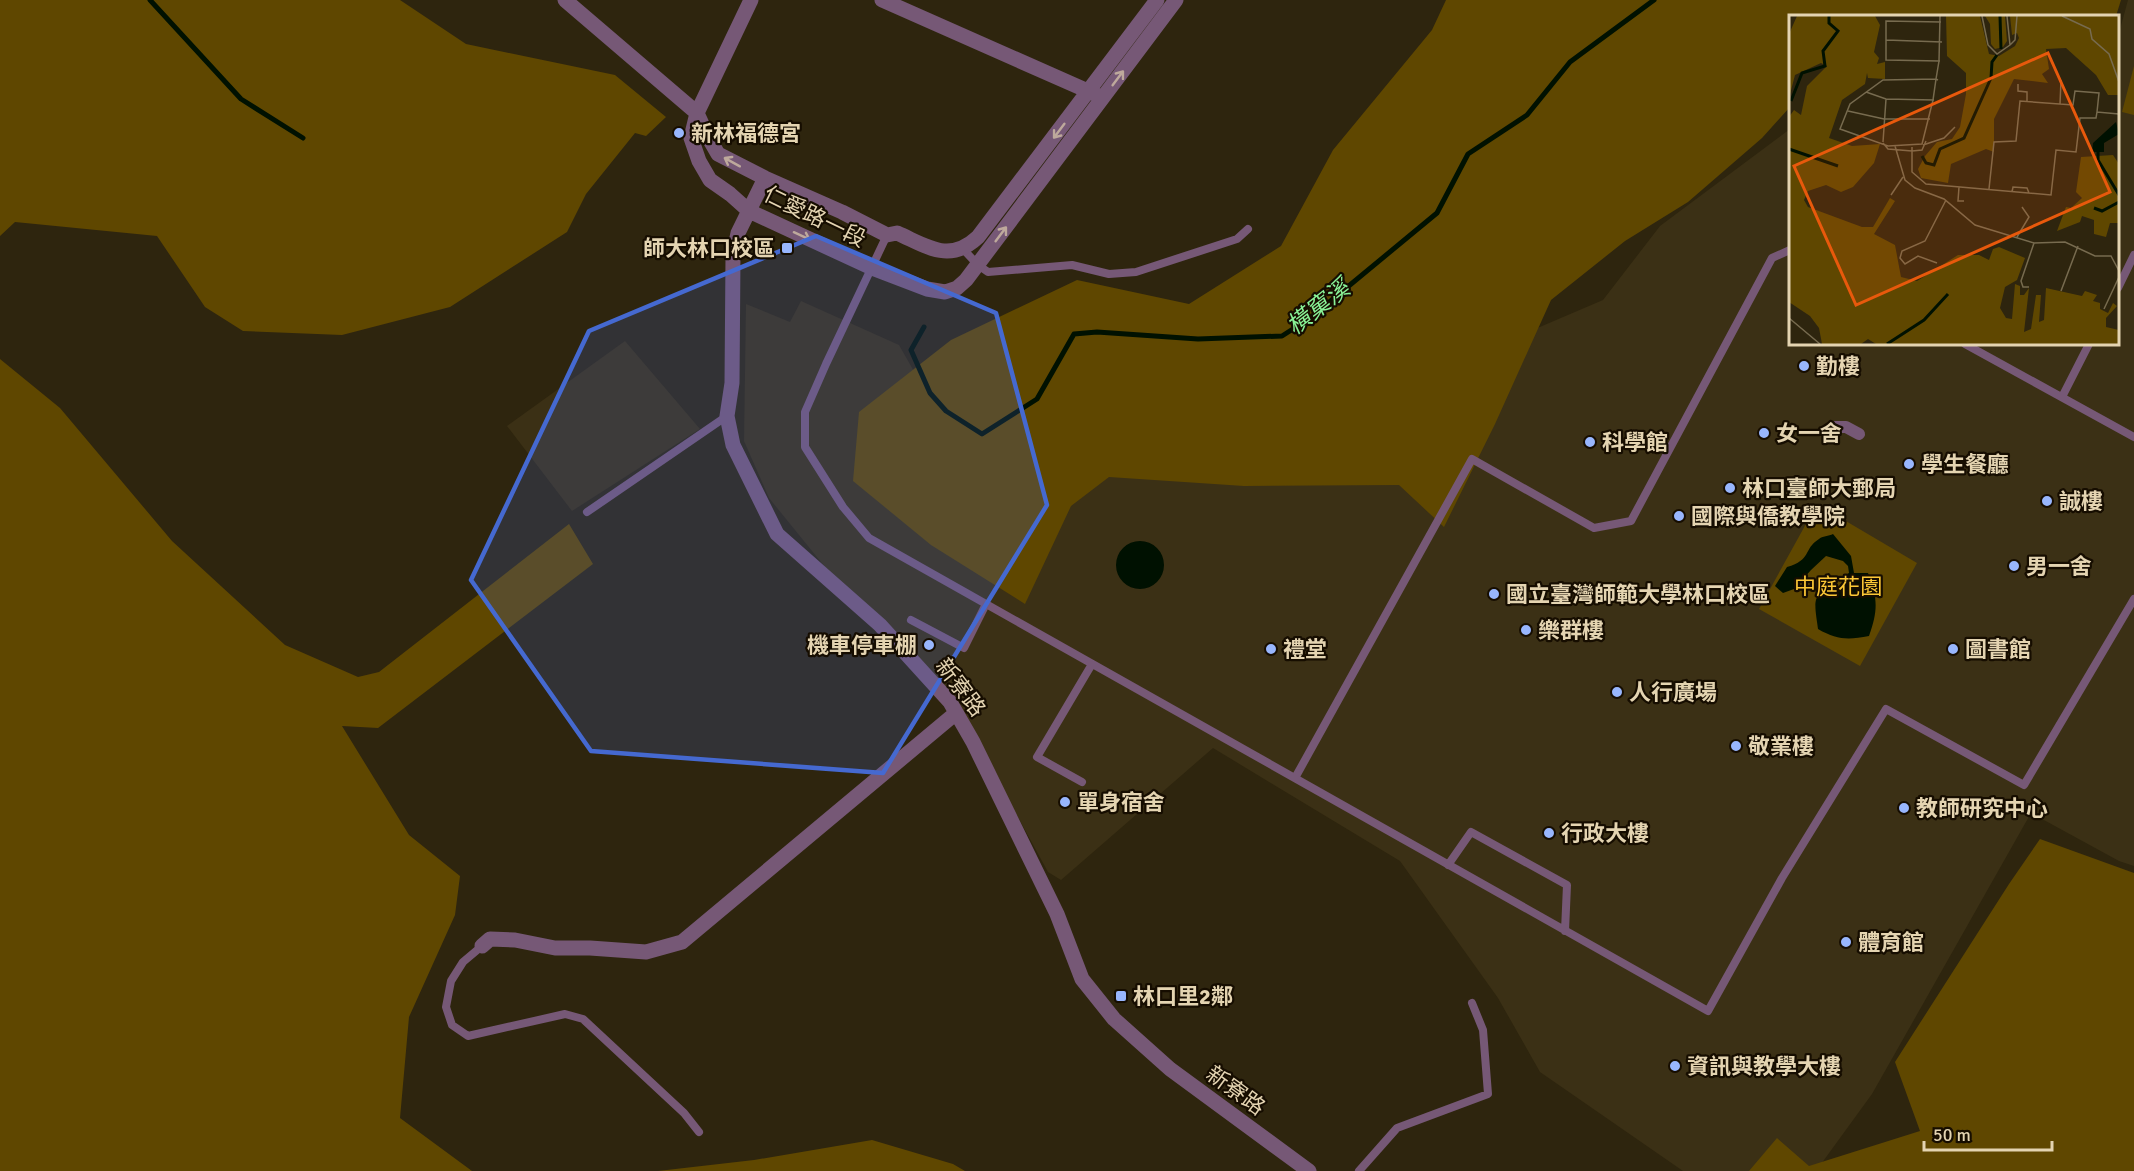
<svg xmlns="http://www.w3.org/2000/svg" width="2134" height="1171" viewBox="0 0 2134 1171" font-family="Signika,'Noto Sans TC',sans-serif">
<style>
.built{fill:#3b3015}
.green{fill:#5f4700}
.water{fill:#001101}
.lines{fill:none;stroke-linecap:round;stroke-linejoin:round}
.stream{stroke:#001101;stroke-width:5}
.service{stroke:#765876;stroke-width:8}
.pedestrian{stroke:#765876;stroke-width:12}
.minor{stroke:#765876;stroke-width:15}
.oneway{stroke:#bea99c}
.marked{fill:#4569d0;fill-opacity:0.2;stroke:#4569d0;stroke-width:4.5;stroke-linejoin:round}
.poi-dot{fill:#98b6fd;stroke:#160d00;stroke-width:2}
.labels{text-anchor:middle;stroke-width:4.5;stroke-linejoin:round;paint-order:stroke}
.poi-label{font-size:22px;font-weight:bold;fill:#e4d4b1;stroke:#160d00;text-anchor:start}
.street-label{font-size:22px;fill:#e4d4b1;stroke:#160d00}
.park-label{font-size:22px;fill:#fcc736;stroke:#160d00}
.water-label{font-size:24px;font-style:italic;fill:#89f296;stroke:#160d00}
.inset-river{fill:none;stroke:#001101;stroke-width:3}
.inset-road{fill:none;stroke:#776b4f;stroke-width:1.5}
.view{fill:#e8590c;fill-opacity:0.15;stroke:#e8590c;stroke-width:3}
.inset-edge{fill:none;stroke:#e4d4b1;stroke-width:3}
</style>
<rect width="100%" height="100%" fill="#2e250e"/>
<path class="built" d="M2128,0H2134V866L2119,861L2031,813L1872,1094L1816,1171H1683L1540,1072L1498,998L1400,861L1213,748L1061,880L1048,872L956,704L825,567L769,498L744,441L746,304L790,322L801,301L899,345L936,410L1449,366L1603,300L1660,226L1790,129V344H2118V37Z
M625,341L700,429L572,511L507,426Z"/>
<path class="green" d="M0,0H400L466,44L615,75L666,117L646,136L635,133L586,194L567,232L450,307L342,335L243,331L205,307L157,236L15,222L0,236Z
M1446,0H2121L2116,16H1790V107L1762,138L1688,202L1625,241L1551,300L1495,424L1444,527L1399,485L1244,486L1109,477L1071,506L1025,604L931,545L853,481L859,412L951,340L1077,280L1189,304L1281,246L1333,150L1432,30Z
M2134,66V115L2122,112Z
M0,359L60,408L172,541L285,645L358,677L379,672L569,524L593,564L378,728L342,726L409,835L460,876L455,915L409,1017L400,1118L472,1171H0Z
M1817,504L1917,563L1860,666L1759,609Z
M2040,839L2134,873V1171H1749L1777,1138L1809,1166L1920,1131L1895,1062L2009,884Z
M872,1140L953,1164L965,1171H658L754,1160Z"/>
<path class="water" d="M1833,534L1851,556L1854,573H1868C1878,598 1878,611 1869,636C1848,640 1837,640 1818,629C1814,599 1810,591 1844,586L1843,576L1849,573L1848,566L1843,561L1826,556L1811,570L1794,589L1783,593L1775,586L1787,567C1812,560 1803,549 1819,539C1822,536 1829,536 1833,534Z
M1116 565a24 24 0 1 1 48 0a24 24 0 1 1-48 0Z"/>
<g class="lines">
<path class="stream" d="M150,0L241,99L303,138
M924,327L911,350L930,393L946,411L982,434L1037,399L1074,334L1097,332L1198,339L1282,336L1310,318L1437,213L1468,154L1527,115L1570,62L1654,0"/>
<path class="service" d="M887,235L826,364L805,412V447L843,507L869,538L1708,1011L1782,878L1886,709L2024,785L2134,599
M963,249L978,265L988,272L1072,265L1109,274L1136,272L1237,239L1248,229
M2118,288L2134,255
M1965,344L2134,437
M2062,397L2089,344
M587,512L727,416
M911,620L964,648L986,604
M1295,778L1472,459L1594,528L1631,521L1772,258L1790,250
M1082,782L1037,757L1092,664
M1448,865L1471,832L1567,885L1565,931
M482,946L463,962L451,981L446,1007L452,1025L468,1036L565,1014L583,1019L684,1113L699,1132
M1359,1171L1397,1128L1488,1094L1483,1030L1472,1003"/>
<path class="pedestrian" d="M1832,427H1846L1859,434"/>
<path class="minor" d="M565,0L697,113L707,135L718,154L765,178L842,212L887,235L897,233C927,246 949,264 978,237L1157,0
M751,0L697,113L691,138L699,161L710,180L730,194L749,211L872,268L927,289L945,292L957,288L966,280L1176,0
M882,0L1097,95
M765,178L738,233L733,256L732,383L727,416L733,445L777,534L880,625L950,702L973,742L1057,914L1082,979L1114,1019L1170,1069L1309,1171
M482,946L490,939L515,940L555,948H590L646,952L682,942L956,713"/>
</g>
<defs><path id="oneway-shaft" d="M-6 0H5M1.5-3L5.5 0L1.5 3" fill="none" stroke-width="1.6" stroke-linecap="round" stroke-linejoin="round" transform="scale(1.5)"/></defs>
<g class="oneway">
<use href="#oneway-shaft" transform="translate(1118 78) rotate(-53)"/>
<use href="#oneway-shaft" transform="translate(1059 131) rotate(127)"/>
<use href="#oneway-shaft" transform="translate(732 162) rotate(-151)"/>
<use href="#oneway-shaft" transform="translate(1001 234) rotate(-53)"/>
<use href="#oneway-shaft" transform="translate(802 236) rotate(25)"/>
</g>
<path class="marked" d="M816,236L996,313L1047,505L883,773L591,751L471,580L589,331Z"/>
<g class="poi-dot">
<circle cx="679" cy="133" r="6"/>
<rect x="781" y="242" width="12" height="12" rx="3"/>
<circle cx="1804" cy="366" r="6"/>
<circle cx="1764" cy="433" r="6"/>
<circle cx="1590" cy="442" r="6"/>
<circle cx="1909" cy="464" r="6"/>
<circle cx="1730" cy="488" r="6"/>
<circle cx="2047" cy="501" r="6"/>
<circle cx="1679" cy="516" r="6"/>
<circle cx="2014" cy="566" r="6"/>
<circle cx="1494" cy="594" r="6"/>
<circle cx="1526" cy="630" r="6"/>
<circle cx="929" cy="645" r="6"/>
<circle cx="1271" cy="649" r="6"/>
<circle cx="1953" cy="649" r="6"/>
<circle cx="1617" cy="692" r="6"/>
<circle cx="1736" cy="746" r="6"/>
<circle cx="1065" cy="802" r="6"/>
<circle cx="1904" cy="808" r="6"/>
<circle cx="1549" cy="833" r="6"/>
<circle cx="1846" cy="942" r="6"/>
<rect x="1115" y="990" width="12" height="12" rx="3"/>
<circle cx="1675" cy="1066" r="6"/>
</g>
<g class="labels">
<g class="poi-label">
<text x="691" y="141">新林福德宮</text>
<text x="775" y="256" text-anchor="end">師大林口校區</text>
<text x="1816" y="374">勤樓</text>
<text x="1776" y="441">女一舍</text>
<text x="1602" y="450">科學館</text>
<text x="1921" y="472">學生餐廳</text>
<text x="1742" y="496">林口臺師大郵局</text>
<text x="2059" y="509">誠樓</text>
<text x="1691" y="524">國際與僑教學院</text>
<text x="2026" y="574">男一舍</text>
<text x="1506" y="602">國立臺灣師範大學林口校區</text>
<text x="1538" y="638">樂群樓</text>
<text x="917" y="653" text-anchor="end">機車停車棚</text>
<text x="1283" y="657">禮堂</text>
<text x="1965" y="657">圖書館</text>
<text x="1629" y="700">人行廣場</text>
<text x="1748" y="754">敬業樓</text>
<text x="1077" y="810">單身宿舍</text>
<text x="1916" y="816">教師研究中心</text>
<text x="1561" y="841">行政大樓</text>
<text x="1858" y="950">體育館</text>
<text x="1133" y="1004">林口里2鄰</text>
<text x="1687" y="1074">資訊與教學大樓</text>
</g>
<g class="street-label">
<text transform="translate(815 216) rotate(26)" y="8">仁愛路一段</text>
<text transform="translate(961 687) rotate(53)" y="8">新寮路</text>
<text transform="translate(1236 1090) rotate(36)" y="8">新寮路</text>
</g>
<g class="park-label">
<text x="1838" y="594">中庭花園</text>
</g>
<g class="water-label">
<text transform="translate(1318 307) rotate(-38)" y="8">橫窠溪</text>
</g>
</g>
<g transform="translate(1789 15)">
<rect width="330" height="330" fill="#2e250e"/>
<path d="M8,1H86L91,10L85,37L90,43L88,49L96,47V64L79,63L78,58L76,69L53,85L40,123L63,131L91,129L85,148L64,172L52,177L37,170L19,176L15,185L19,192L73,212H84L101,183L106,186L85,219L106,230L112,262L128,266L169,240H190L200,245L204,234L210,232L236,243L228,265L216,272L211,293L217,303L223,304L226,269L231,271V280H235L240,273L235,317L242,314L247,280H252L250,307L255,305L257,273L293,281L296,276L308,280L304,286L311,288V294L319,298L324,288L328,291L317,303V312L330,315V329H87L79,324L72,329H33L30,313L21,301L0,287V102L5,95L12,100L18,71L38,51L32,48L6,60L0,83V19ZM157,1H191L200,39L210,41L226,31L230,23L228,18L223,20L221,1H330V80H319L307,60L277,33L257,34L260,54L253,59L259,68L225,64L205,104V137L197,134L162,149L159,168L132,163L129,154L136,141L148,127L163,124L171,112L177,79V58L158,41ZM196,1H216L218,26L214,32L206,34L202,29L201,9ZM324,140L330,149V208H321L317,222L305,219V205L293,201L291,207L268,216L277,192L282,193L293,183L287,177L292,142Z" fill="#5f4700"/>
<path d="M327,107L330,119L315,128V137H303L304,128Z" fill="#001101"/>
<path class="inset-river" d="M211,1L212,34M2,86L13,58L36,51L34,36L49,16L40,8V1M0,134L49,151M309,135V145L330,180M133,141L137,148L145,150L151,134L175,123L202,63L203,47L208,40M305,193L313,196L330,187M98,329L135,305L159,279"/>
<path class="inset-road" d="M193,1L199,30L208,39L221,30L218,1M273,1L301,14L303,24L320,39L330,67M97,25L153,27M221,30L226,25L228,1M151,46L97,45V6L152,7M149,65L147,64L94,65L61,89L51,114L99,131L133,129L144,85L147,64L150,46L151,1M229,69V76L238,77V86M77,77L97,84L145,85M271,89L272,65M59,96L95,104H141M94,127L97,84M94,128L99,134L123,136L133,135L137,126M134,130L155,123L166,112M106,131L116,165L126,173L155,184L186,210L245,228L276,227L306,241H322L330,256M123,132V157L137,169L262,180L267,135L287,137L291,103H307L308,97L330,99M170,172L169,186H175M200,174L205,127L227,126L231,86L284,90L286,76L310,78L308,97M223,177L224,172L238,173L240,178M102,180L114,162M228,222L240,202L233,192M148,248L129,241L116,249L111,243L113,236L136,226L157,185M240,272H234L232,266L245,228M272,276L289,231M315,294L330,262M0,303L31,329"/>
<path class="view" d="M259,38L321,177L67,290L5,151Z"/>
<rect width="330" height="330" class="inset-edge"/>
</g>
<path d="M1924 1141v9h128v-9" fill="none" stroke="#e4d4b1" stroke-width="3"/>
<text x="1933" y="1141" font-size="18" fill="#e4d4b1" stroke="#160d00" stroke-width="4.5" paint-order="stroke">50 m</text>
</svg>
